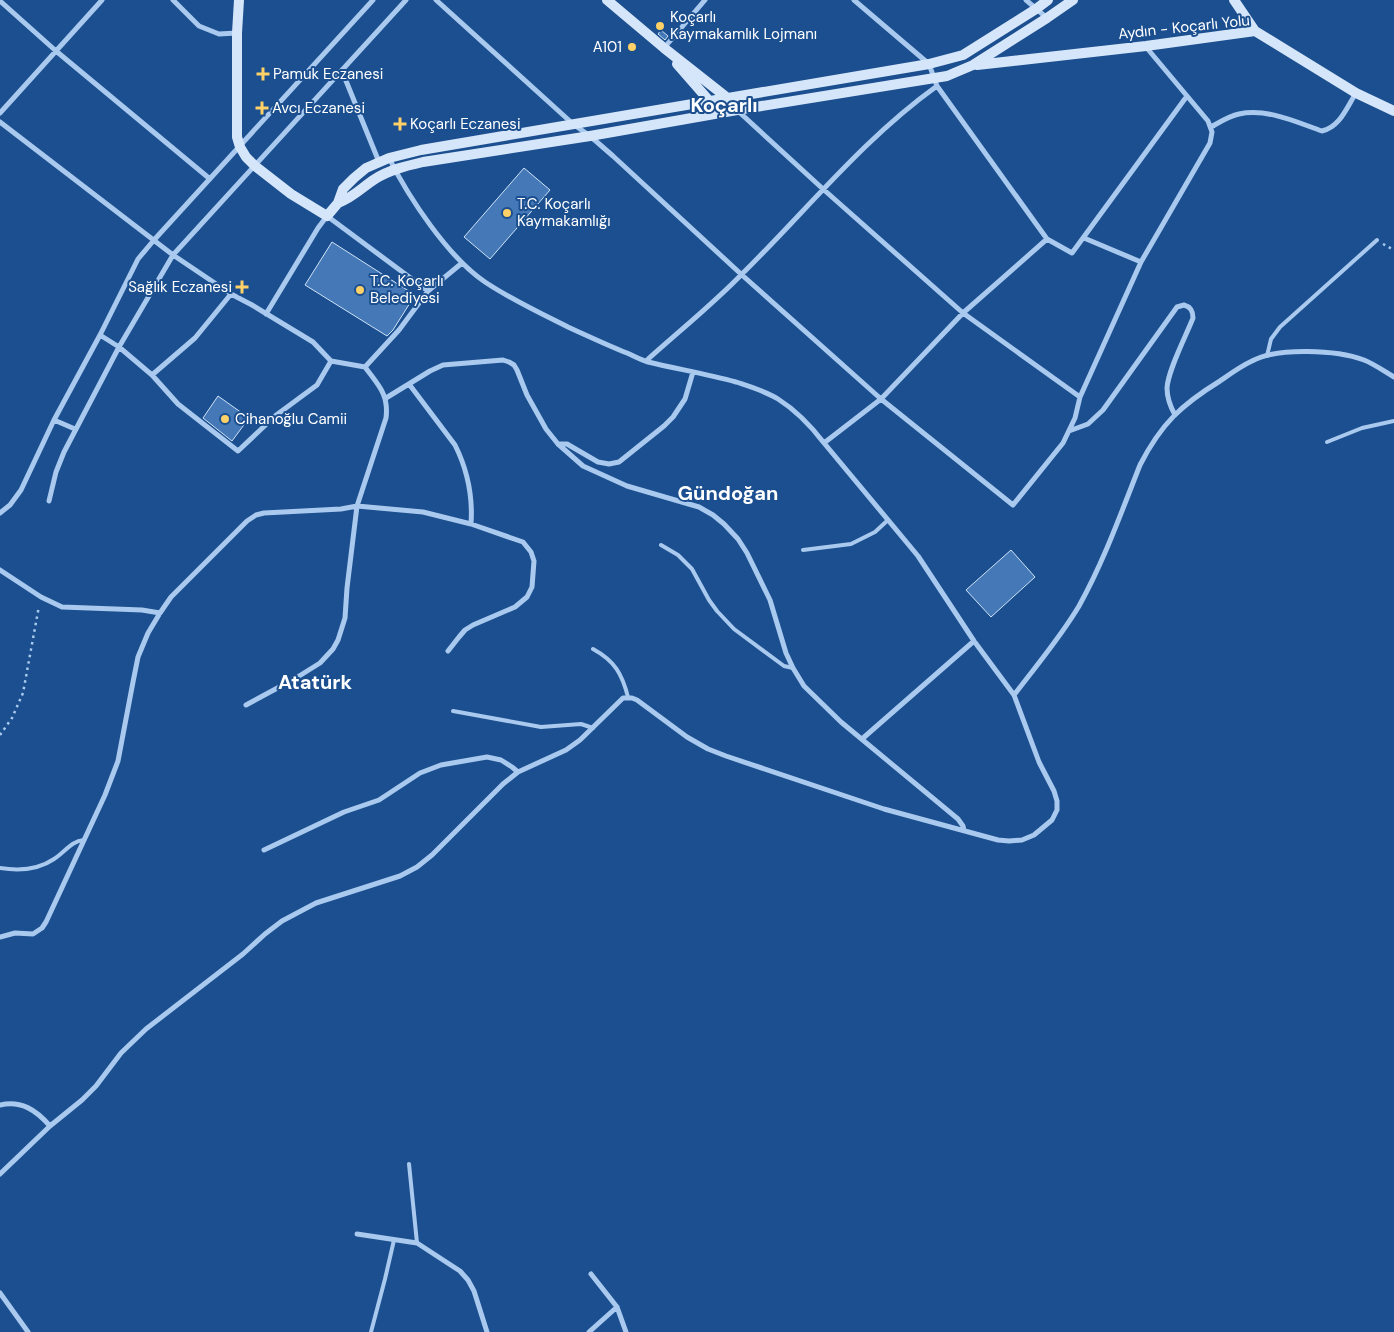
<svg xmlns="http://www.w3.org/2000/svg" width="1394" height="1332" viewBox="0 0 1394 1332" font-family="'DM Sans',sans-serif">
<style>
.building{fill:#4478b7;stroke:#cfe3fa}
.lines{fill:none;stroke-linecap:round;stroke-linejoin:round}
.path{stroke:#a9c9ee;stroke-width:2.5;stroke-dasharray:2.5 4;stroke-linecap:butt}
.service{stroke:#a9c9ee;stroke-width:4}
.minor{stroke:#a9c9ee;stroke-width:5}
.secondary{stroke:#d6e6fa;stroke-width:10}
.poi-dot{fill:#ffd166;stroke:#1b4f8f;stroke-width:2}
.labels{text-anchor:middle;stroke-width:4;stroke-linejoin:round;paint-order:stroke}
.poi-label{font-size:15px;fill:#fff;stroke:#1b4f8f;text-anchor:start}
.street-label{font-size:15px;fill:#fff;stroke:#1b4f8f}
.district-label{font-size:20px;font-weight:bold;fill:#fff;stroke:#1b4f8f}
</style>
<rect width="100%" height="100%" fill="#1b4f8f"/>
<path class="building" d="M661,30L668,36L665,40L658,34Z
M524,168L550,190L490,259L464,237Z
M332,242L415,295L393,330L387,336L305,285Z
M218,396L249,418L232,441L203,418Z
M1011,550L1035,577L991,617L966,590Z"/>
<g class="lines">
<path class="path" d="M1383,244L1394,250
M0,735L12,718L23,693L39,606"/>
<path class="service" d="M1267,356L1271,339L1280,327L1377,240
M1327,442L1362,428L1394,421
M661,545L678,555L692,569L709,600L717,611L734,629L784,666L793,668
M803,550L851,544L875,532L888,520
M593,649C615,661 622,674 628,697
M453,711L541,727L581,724L593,728
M0,868C19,871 38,870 54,859C65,852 71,841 84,840
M409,1164L417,1243
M371,1332L385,1279L394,1240"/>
<path class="minor" d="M173,0L199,26L219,34L237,33
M436,0L573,124L590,136L613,156L742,275L881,399L1013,505L1063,443L1075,418L1080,397L1141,262L1210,143L1212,132L1208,121L1146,47
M854,0L929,64L937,86L1047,239L1072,253L1187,96
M1026,0L1047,18
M0,1L56,51L210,179
M664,48L705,0
M342,71L379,162
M738,111L823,189L963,313L1080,397
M0,113L102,0
M0,122L173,255L231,294L252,305L313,342L331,361L365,367C378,385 389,394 386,418L357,506L341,509L264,513L256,515L247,521L171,597L160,613L148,633L138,657L133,682L118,761L105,795L46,922L42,928L33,934L15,933L0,937
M1211,127C1220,122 1229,116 1239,114C1267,108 1296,122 1322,131C1340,127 1347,107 1356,93
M1084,238L1141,262
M266,314L318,228L327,216L428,291
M100,335L119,347L152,375L178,404L238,451L275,416L317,385L331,361
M646,361C678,332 712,305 742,274C806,211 863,139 937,86
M365,367L399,330L428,291L462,263
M152,375L195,338L231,294
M409,384L455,445C468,471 473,495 471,524
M386,398L430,371L443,365L503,360L509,362L514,365L517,370L527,395L546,429L558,444L583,466L627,486L699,507L713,515L724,524L738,539L747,553L770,600L786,653L793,668L804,686L841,722L958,819L963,826L964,830
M54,420L75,429
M1069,431L1088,424L1103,410L1177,307L1184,305C1191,307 1193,311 1193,318C1186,336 1168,370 1167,388C1167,398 1170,406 1175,415
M824,443L881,399L963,313L1047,239
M558,444H567L598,462L609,464L619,462L664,426L673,417L685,399L693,372
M49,501L56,472L64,452L119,347L173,255L406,0
M0,513L10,505L21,490L54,420L100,335L138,259L154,240L373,0
M0,570L41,597L62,607L142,610L160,613
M1014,695C1036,666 1060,638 1079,606C1104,561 1121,513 1140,465C1161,424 1181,405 1220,381C1230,374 1241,366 1252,361C1278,347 1337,350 1364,360C1374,364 1384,371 1394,377
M246,705L296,678L320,663L333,649L338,640L345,618L347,588L357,506L423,512L471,524L523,542L531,552L534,561L532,587L527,597L515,607L473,625L465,630L459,637L448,651
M862,739L974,641
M264,850L344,812L379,800L420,773L441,765L487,757L501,760L512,767L518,772
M0,1105C21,1100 36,1110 50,1126
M0,1174L50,1126L82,1100L96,1086L121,1053L146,1029L243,954L265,934L282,921L316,903L400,876L417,867L432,855L503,784L518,772L566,750L580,740L623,698H632L637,700L687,737L708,749L726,756L884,809L998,840L1009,841L1022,840L1034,835L1052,820L1057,810V801L1054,791L1039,762L1014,695L974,641L918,556L824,443C811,426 797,411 778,399C765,391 751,387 736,382C707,374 677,369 648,362C641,360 634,356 627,353C607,345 588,336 568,327C540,313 512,300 485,282C448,257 409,198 389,158
M357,1234L417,1243L460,1271L468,1280L474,1291L487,1332
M591,1274L617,1307L626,1332
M0,1293L28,1332
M589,1332L617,1307"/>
<path class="secondary" d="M239,0L237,33V137L240,147L246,157L255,166L291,194L327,216L338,203L343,189L354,178L366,168L389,158L421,150L929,64L963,55L1036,9L1048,0
M607,0L664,48L730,100
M1234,0L1255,31
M677,64L712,104
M977,65L1146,46L1255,31L1356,93L1394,111
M338,203C354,197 361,188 375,179C389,170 406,166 423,162L590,136L737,110L947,76L973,65L1047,18L1073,0"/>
</g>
<g class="poi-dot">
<circle cx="660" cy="26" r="5"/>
<circle cx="632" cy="47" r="5"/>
<path d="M260.5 66.5h5v5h5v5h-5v5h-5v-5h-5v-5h5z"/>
<path d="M259.5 100.5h5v5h5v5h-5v5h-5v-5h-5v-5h5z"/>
<path d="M397.5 116.5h5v5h5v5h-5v5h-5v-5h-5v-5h5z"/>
<circle cx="507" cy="213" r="5"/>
<path d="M239.5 279.5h5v5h5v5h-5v5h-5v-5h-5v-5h5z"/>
<circle cx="360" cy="290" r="5"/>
<circle cx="225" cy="419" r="5"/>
</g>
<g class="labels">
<g class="poi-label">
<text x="670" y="22">Koçarlı<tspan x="670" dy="17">Kaymakamlık Lojmanı</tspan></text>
<text x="622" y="52" text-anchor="end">A101</text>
<text x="273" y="79">Pamuk Eczanesi</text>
<text x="272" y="113">Avcı Eczanesi</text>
<text x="410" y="129">Koçarlı Eczanesi</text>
<text x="517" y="209">T.C. Koçarlı<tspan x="517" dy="17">Kaymakamlığı</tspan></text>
<text x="370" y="286">T.C. Koçarlı<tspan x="370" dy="17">Belediyesi</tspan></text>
<text x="232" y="292" text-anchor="end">Sağlık Eczanesi</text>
<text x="235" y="424">Cihanoğlu Camii</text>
</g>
<g class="street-label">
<text transform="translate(1184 27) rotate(-6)" y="5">Aydın - Koçarlı Yolu</text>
</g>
<g class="district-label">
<text x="724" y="112">Koçarlı</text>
<text x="728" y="500">Gündoğan</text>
<text x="315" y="689">Atatürk</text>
</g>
</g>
</svg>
